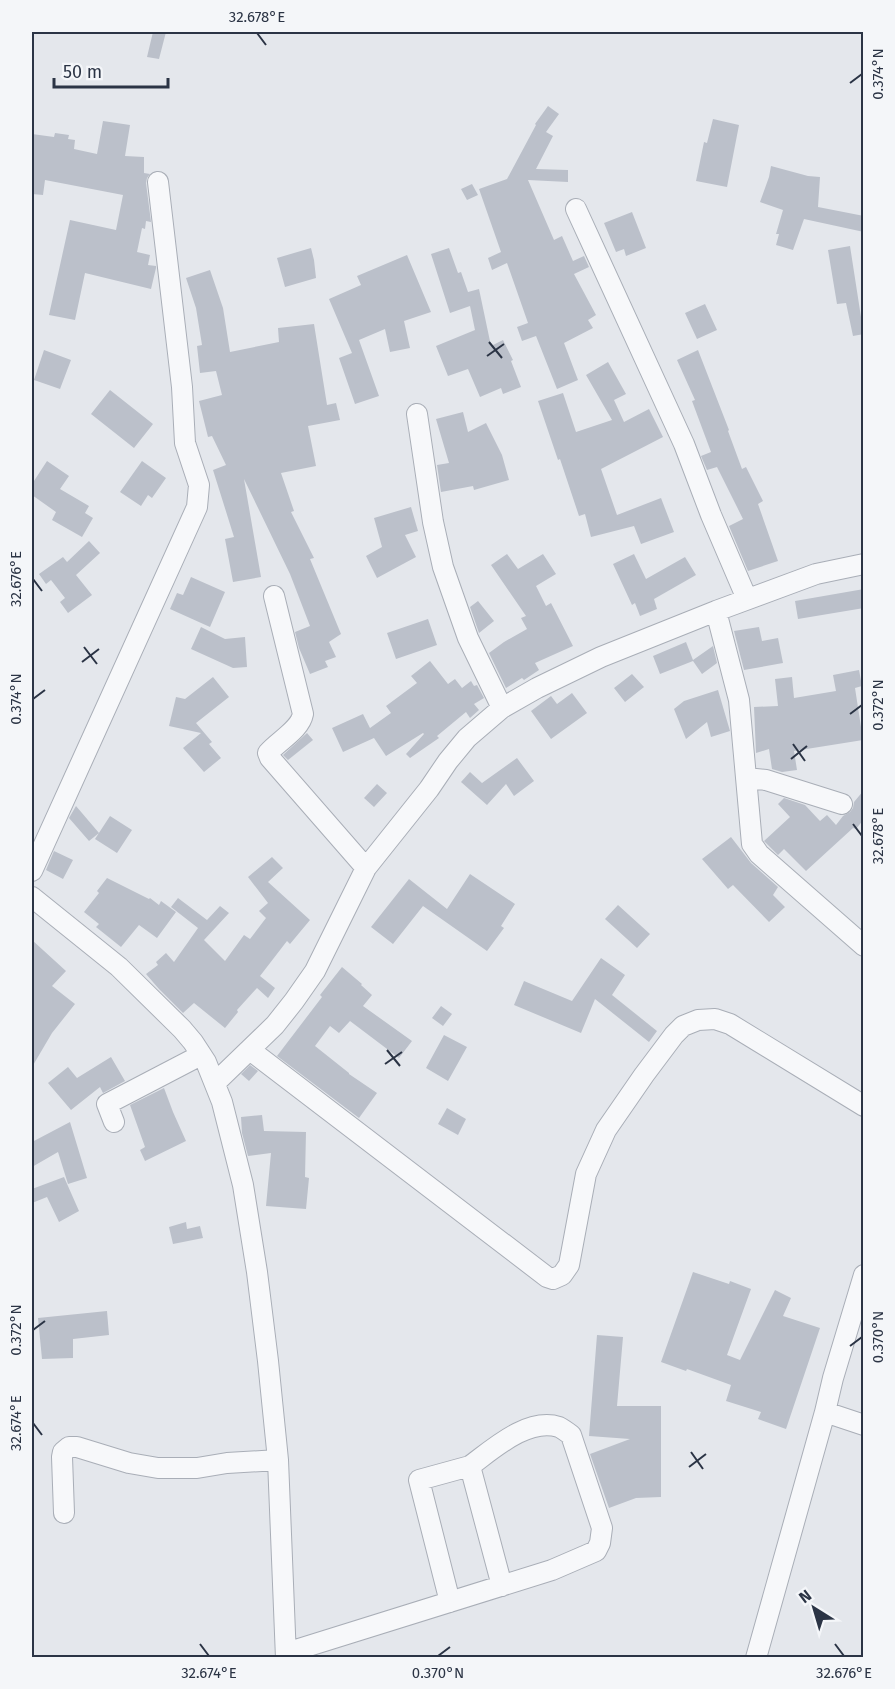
<svg xmlns="http://www.w3.org/2000/svg" width="895" height="1689" viewBox="0 0 895 1689" font-family="'Fira Sans',sans-serif">
<style>
.building{fill:#bbc0ca}
.lines{fill:none;stroke-linecap:round;stroke-linejoin:round}
.minor-casing{stroke:#a9aeb7;stroke-width:22}
.minor{stroke:#f7f8fa;stroke-width:20}
.ticks{fill:none;stroke:#2b3445;stroke-width:2}
.neatline{fill:none;stroke:#2b3445;stroke-width:2}
.ticks-label{font-size:15px;text-anchor:middle;fill:#2b3445}
</style>
<rect width="100%" height="100%" fill="#e4e7ec"/>
<path class="building" d="M153,32H166L159,59L147,57Z
M548,106L559,114L546,132L553,136L536,169L568,170V182L528,180L554,240L562,236L573,261L584,256L589,267L574,274L596,315L588,320L593,328L564,343L578,380L557,389L536,336L522,341L517,327L528,323L507,263L492,270L488,258L501,252L479,189L507,179L536,125L535,124Z
M713,119L739,125L727,187L696,181L704,142L707,143Z
M103,121L130,125L125,156L144,157V173L150,174L147,178L146,183L151,222L146,221L145,229L142,228L137,252L150,255L148,265L156,266V268L151,289L85,273L75,320L49,315L70,220L116,230L123,195L45,180L43,195L32,194V134L54,137L55,133L69,135L68,139L75,140L74,149L97,154Z
M771,166L808,176L820,177L818,207L864,216V232L804,219L793,250L776,245L779,234H776L783,210L760,202L769,177Z
M472,184L478,195L467,200L461,189Z
M632,212L646,248L626,256L624,249L616,252L604,223Z
M850,246L861,317H864V334L853,336L846,303L837,304L828,250Z
M311,248L314,260L316,278L285,287L277,258Z
M449,248L458,273L461,272L468,292L479,289L491,346L503,340L513,360L511,361L521,387L503,394L501,388L480,397L468,369L448,376L436,346L475,330L470,306L450,313L431,254Z
M407,255L431,312L404,321L410,348L390,352L385,329L359,340L379,396L355,404L339,358L352,353L329,299L361,285L357,276Z
M210,270L223,308L230,352L279,342L278,328L314,324L327,405L336,403L340,420L308,426L316,466L281,473L294,511L291,512L314,558L310,559L341,634L329,642L336,657L325,661L328,667L310,674L299,648L295,632L310,626L290,574L244,479L261,577L233,582L225,539L234,537L213,470L226,465L212,436L208,437L199,401L222,395L216,371L200,373L197,346L202,345L196,308L186,278Z
M705,304L717,330L697,339L685,313Z
M44,350L71,360L60,389L34,380Z
M698,350L729,430L728,431L742,469L746,467L763,501L758,504L778,561L748,571L729,526L743,519L717,467L707,470L701,456L711,452L692,401L695,400L677,360Z
M608,362L626,394L614,400L624,422L649,409L663,437L601,469L617,515L661,498L674,532L641,544L634,526L591,537L585,514L579,516L560,459L558,460L538,401L563,393L576,432L612,420L586,375Z
M110,390L153,424L134,448L91,414Z
M463,412L468,432L486,423L502,455L509,480L474,490L473,486L441,492L437,465L449,463L436,419Z
M47,461L69,476L60,489L89,506L85,513L93,518L82,537L52,520L56,512L32,495V484Z
M142,461L166,478L152,498L148,495L141,506L120,492Z
M411,507L418,531L405,535L416,557L377,578L366,556L382,547L374,518Z
M89,541L100,553L76,575L92,595L68,613L60,602L65,598L51,580L46,584L39,574L63,557L67,562Z
M507,554L518,569L543,554L556,574L536,586L546,606L551,603L573,646L535,663L539,670L524,680L522,678L506,688L489,653L504,642L527,629L521,618L526,616L491,565Z
M634,554L646,579L685,557L696,575L654,599L657,609L640,616L635,603L632,605L613,564Z
M191,577L225,592L210,627L170,609L177,593L183,595Z
M864,589V608L798,619L795,601Z
M478,601L494,621L479,633L470,607Z
M428,619L437,645L396,659L387,633Z
M201,627L225,639L245,637L247,667L233,668L191,649Z
M759,627L762,641L778,638L783,663L744,670L734,631Z
M686,642L693,660L713,646L717,663L702,674L693,661L660,674L653,656Z
M430,661L448,684L455,679L462,688L471,681L474,686L477,685L484,698L474,704L479,710L470,718L466,712L437,736L439,738L410,758L406,754L424,734L423,733L386,756L374,738L343,752L332,728L363,714L370,728L391,713L386,706L417,683L411,676Z
M859,670L862,686L855,688L863,740L794,751L797,770L782,772L772,769L769,749L756,753L754,707L778,706L775,679L792,677L794,698L836,691L833,675Z
M632,674L644,687L625,702L614,688Z
M213,677L229,697L196,723L212,742L209,744L221,758L204,772L183,748L201,733L169,726L176,697L185,699Z
M718,690L730,731L711,737L707,722L686,739L674,709L684,701Z
M572,693L587,713L551,739L531,711L551,696L557,704Z
M307,733L313,740L288,760L283,755Z
M517,758L534,781L514,796L506,784L487,805L461,782L470,772L482,783Z
M377,784L387,793L374,807L364,798Z
M864,790V819L856,829L853,828L806,871L784,849L778,855L764,841L790,817L778,804L784,798L805,805L820,821L827,815L836,825L843,816L850,812L853,808L854,802Z
M76,806L99,833L89,841L69,818Z
M110,816L132,830L117,853L95,839Z
M731,837L751,863L778,887L773,895L785,907L769,922L733,885L728,889L702,859Z
M54,851L73,860L63,879L46,870Z
M272,857L283,868L268,882L310,920L290,944L287,941L260,976L275,988L268,998L257,988L237,1010L238,1012L225,1028L194,1003L183,1013L159,989L146,974L158,965L156,962L166,953L174,962L198,928L171,907L178,898L207,920L220,906L229,913L204,940L225,961L244,935L250,939L266,918L259,911L268,903L248,877Z
M470,874L515,904L501,926L504,928L487,951L423,906L393,944L371,927L409,879L447,909Z
M107,878L149,899L150,898L159,905L161,901L176,912L157,938L139,925L121,947L96,927L99,924L84,912L99,893L97,891Z
M618,905L650,934L637,948L605,919Z
M32,940L66,971L52,986L75,1004L52,1033L32,1067Z
M601,958L625,975L612,995L657,1031L649,1042L595,999L581,1033L514,1005L524,981L572,1001Z
M342,967L362,984L361,985L372,995L363,1006L412,1041L399,1058L350,1021L339,1033L330,1026L315,1046L349,1073V1074L377,1093L359,1118L277,1056L322,997L320,995Z
M441,1006L452,1014L443,1026L432,1018Z
M444,1035L467,1047L448,1081L426,1068Z
M111,1057L125,1081L103,1093L100,1087L71,1110L48,1083L68,1067L77,1078Z
M250,1065L258,1071L249,1081L241,1074Z
M164,1088L173,1112L186,1141L145,1161L140,1150L145,1147L130,1105Z
M447,1108L466,1119L458,1135L438,1124Z
M262,1115L264,1131L306,1132L305,1177L309,1178L306,1209L266,1206L271,1153L248,1156L242,1133L241,1117Z
M70,1122L87,1178L68,1184L58,1152L32,1167V1142Z
M64,1177L79,1211L59,1222L47,1197L32,1203V1189Z
M186,1222L187,1229L200,1226L203,1238L173,1244L169,1227Z
M693,1272L729,1284L730,1281L751,1289L727,1355L740,1360L775,1290L791,1298L783,1316L820,1328L786,1429L758,1419L761,1412L726,1401L731,1385L687,1369L686,1371L661,1362Z
M107,1311L109,1335L73,1339V1358L42,1359L38,1318Z
M597,1335L623,1337L617,1406H661V1497L636,1498L609,1508L590,1454L630,1439L589,1436Z"/>
<g class="lines">
<g class="minor-casing">
<path id="minor" d="M576,209L684,444L711,515L747,599
M417,414L433,522L443,567L468,638L502,708
M274,596L303,714C300,730 278,741 268,753L270,758L366,868
M716,611L739,700L752,844L759,854L864,946
M746,778L766,780L842,804
M32,871L197,507L199,485L185,443L182,387L158,182
M32,897L119,967L182,1029L193,1042L206,1062L222,1102L243,1185L257,1272L268,1361L278,1460L286,1658
M250,1050L547,1277L553,1279L562,1275L569,1265L586,1174L606,1130L644,1075L674,1035L683,1026L698,1020L715,1019L730,1024L864,1106
M215,1083L275,1025L294,1001L315,971L366,868L429,789L448,761L467,738L502,708L537,688L601,657L716,611L816,574L864,564
M114,1122L107,1104L201,1055
M864,1275L833,1378L825,1412L864,1425
M64,1513L62,1457L63,1452L69,1447H77L129,1463L158,1468H197L227,1463L278,1460
M450,1602L419,1480L470,1466L502,1586
M286,1653L552,1570L596,1551L600,1543L602,1528L571,1435C567,1432 563,1429 559,1427C528,1417 493,1449 470,1466
M756,1658L825,1412"/>
</g>
<use href="#minor" class="minor"/>
</g>
<path class="ticks" d="M257,33L266,45M850,83L862,74M489,342L502,358M487,356L504,344M33,579L42,591M84,647L97,664M82,662L99,649M33,699L45,690M850,714L862,705M793,744L805,761M791,759L807,746M853,824L862,836M387,1050L400,1066M385,1064L402,1052M33,1330L45,1321M850,1346L862,1337M33,1423L42,1435M691,1452L703,1469M689,1467L706,1454M200,1644L209,1656M835,1644L844,1656M438,1656L450,1647"/>
<rect width="895" height="1689" fill="none" stroke="#f4f6f9" stroke-width="66"/>
<g transform="translate(814 1608) rotate(323)" stroke="#f4f6f9" stroke-width="4.5" paint-order="stroke">
<path d="M0-4.5L10 22L0 15L-10 22Z" fill="#2b3445"/>
<text y="-9" font-size="16" font-weight="bold" text-anchor="middle" fill="#2b3445">N</text>
</g>
<path d="M54 78v9h114v-9" fill="none" stroke="#2b3445" stroke-width="3"/>
<text x="63" y="78" font-size="18" fill="#2b3445" stroke="#f4f6f9" stroke-width="4.5" paint-order="stroke">50 m</text>
<rect x="33" y="33" width="829" height="1623" class="neatline"/>
<g class="ticks-label">
<text x="257" y="22">32.678°E</text>
<text transform="translate(878 74) rotate(-90)" y="5">0.374°N</text>
<text transform="translate(16 579) rotate(-90)" y="5">32.676°E</text>
<text transform="translate(16 699) rotate(-90)" y="5">0.374°N</text>
<text transform="translate(878 705) rotate(-90)" y="5">0.372°N</text>
<text transform="translate(878 836) rotate(-90)" y="5">32.678°E</text>
<text transform="translate(16 1330) rotate(-90)" y="5">0.372°N</text>
<text transform="translate(878 1337) rotate(-90)" y="5">0.370°N</text>
<text transform="translate(16 1423) rotate(-90)" y="5">32.674°E</text>
<text x="209" y="1678">32.674°E</text>
<text x="438" y="1678">0.370°N</text>
<text x="844" y="1678">32.676°E</text>
</g>
</svg>
